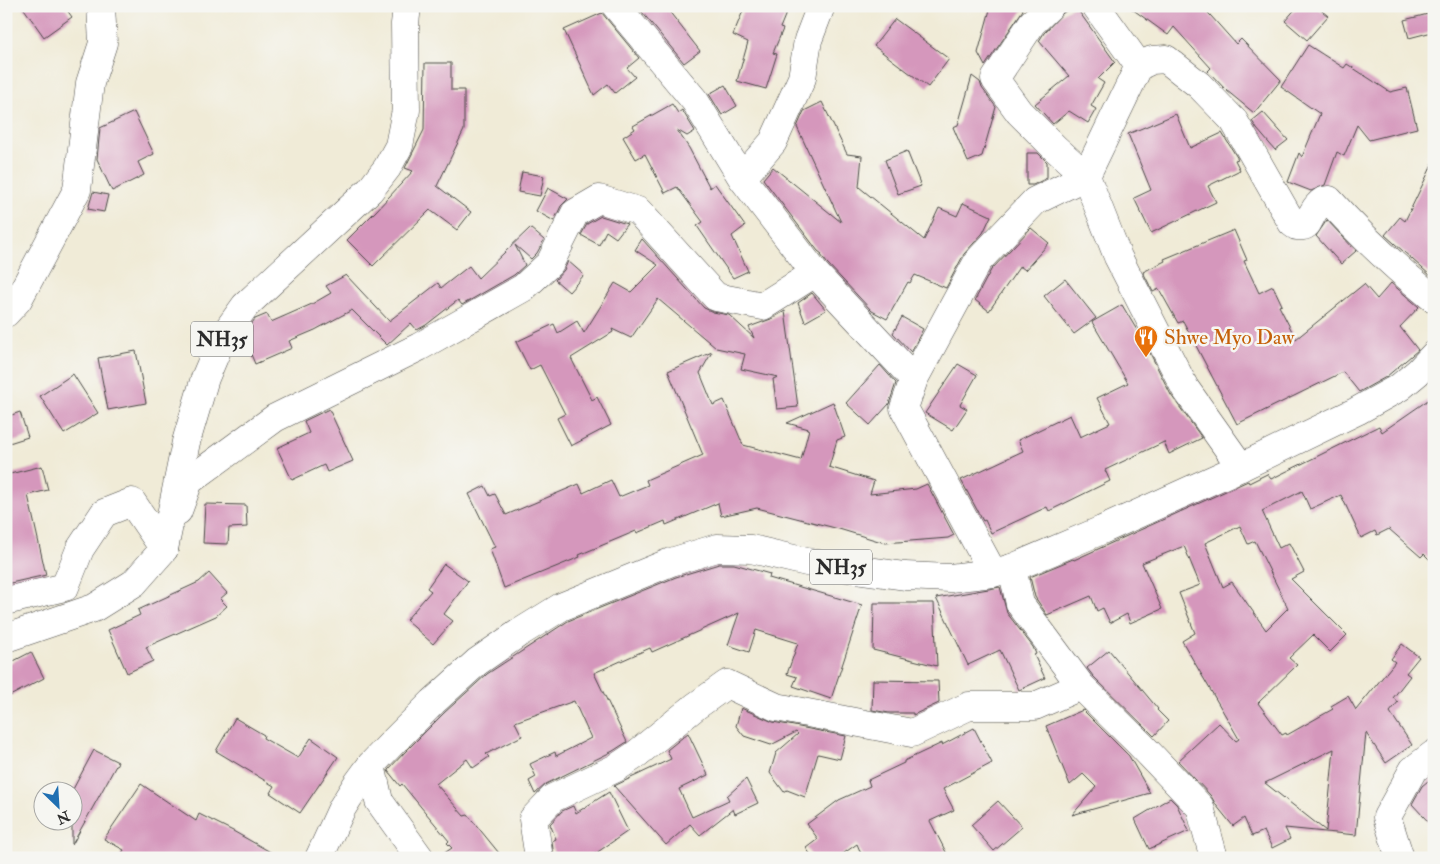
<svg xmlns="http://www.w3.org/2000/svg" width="1440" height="864" viewBox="0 0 1440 864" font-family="'IM FELL Double Pica',serif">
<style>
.building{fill:#d597bc;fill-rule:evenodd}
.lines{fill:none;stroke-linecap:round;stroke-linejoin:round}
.minor-casing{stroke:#494845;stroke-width:29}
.highway-casing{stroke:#494845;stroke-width:29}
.minor{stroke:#fff;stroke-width:28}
.highway{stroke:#fff;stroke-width:28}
.labels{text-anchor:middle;stroke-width:5;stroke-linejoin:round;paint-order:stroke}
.shield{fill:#f6f6f2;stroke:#686867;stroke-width:1}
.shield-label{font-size:20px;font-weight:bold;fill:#2b2b2b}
.food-label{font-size:21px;fill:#c56008;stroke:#f6f6f2;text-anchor:start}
</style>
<rect width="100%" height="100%" fill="#f6f6f2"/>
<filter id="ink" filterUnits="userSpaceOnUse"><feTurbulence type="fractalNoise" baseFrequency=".02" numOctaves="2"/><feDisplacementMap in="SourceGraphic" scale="10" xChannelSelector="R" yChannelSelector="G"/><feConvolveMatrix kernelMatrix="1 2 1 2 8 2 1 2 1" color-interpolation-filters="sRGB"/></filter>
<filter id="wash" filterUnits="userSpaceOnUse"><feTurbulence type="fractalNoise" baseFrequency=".0096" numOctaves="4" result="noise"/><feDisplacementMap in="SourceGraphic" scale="20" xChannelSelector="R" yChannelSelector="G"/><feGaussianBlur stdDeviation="1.12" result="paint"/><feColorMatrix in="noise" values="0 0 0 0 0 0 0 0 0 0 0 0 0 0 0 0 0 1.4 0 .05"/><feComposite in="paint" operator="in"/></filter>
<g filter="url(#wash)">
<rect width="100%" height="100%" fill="#f0ebd7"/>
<g id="blocks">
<path class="building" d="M22,6H64L72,17L44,37Z
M637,6H665L700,51L684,63Z
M745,6H789L780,28L783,29L773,53L777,54L766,89L737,81L748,42L733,35Z
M991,6H1021L1023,10L985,66L978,53Z
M1073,6H1075L1115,62L1098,79L1104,83L1091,106L1096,109L1088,123L1069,111L1053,124L1035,104L1069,76L1039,41L1044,33L1063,13Z
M1128,6H1202L1236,44L1241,39L1281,80L1254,113L1226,90L1208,71L1211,68L1174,27L1168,35Z
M1298,6H1316L1328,16L1307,40L1285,21Z
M602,13L639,58L627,68L635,77L615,93L608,84L594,95L564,30Z
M1428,14L1432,32L1409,38L1404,20Z
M895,19L949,59L928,87L874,46Z
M1308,45L1344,68L1347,64L1390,92L1407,88L1417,128L1369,140L1357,125L1344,156L1337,152L1325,185L1311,191L1288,182L1299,153L1302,157L1320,114L1281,87Z
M425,63H451V90H464V130L437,186L471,212L457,230L430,210L373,266L347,240L376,211L413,171L405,168L424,130Z
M972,76L980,82L982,88L996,107L982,156L968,162L953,127L958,125Z
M725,85L737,106L722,115L709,94Z
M822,102L847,154L862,156L859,187L924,240L939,208L957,216L963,203L991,216L983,233L964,254L946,288L915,275L910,283L908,282L887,319L872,311L827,263L821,255L822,254L818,251L763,179L773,167L841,222L797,127L804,111Z
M672,104L678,113L682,110L695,131L687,136L677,130L689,148L710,188L715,184L745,226L732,236L748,271L733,278L697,226L703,222L677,187L665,193L645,154L636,159L623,137L635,129L633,126Z
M134,112L154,154L138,162L144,175L112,191L97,159L100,128Z
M1263,112L1288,140L1275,150L1257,129L1252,121Z
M1176,114L1190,148L1222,133L1238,159L1235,160L1240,170L1208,186L1216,202L1151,233L1134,198L1151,190L1128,134Z
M907,151L921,186L898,194L885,160Z
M1027,153H1038L1047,162V178L1033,185H1027Z
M1434,161V272L1431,276L1385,235L1400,217L1405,221Z
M522,172L544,176L540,196L518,192Z
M548,188L568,199L561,206L554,221L536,211Z
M93,192L108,195L104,212L88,209Z
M601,216L627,224L616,238L606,231L599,245L581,235L587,224Z
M1327,220L1356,251L1341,264L1316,236Z
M530,228L544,240L537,253L531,259L515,245L525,265L514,275L462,305L458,300L426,325L417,330L411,323L387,345L352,310L315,330L289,341L292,348L255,364L243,335L251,331L249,327L255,319L267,314L271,322L312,304L331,293L326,286L346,275L389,321L438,283L441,288L469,266L478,278Z
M1031,228L1049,243L1025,270L1020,266L989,311L975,300L991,270Z
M1234,230L1247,260L1244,261L1259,293L1273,286L1282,305L1279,306L1296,339L1364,284L1377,299L1391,283L1419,307L1400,327L1418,350L1386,377L1359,392L1343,372L1237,424L1183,321L1178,323L1159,289L1153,292L1143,272L1165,261L1164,259Z
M642,239L704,308L713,312L729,315L754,338L749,327L771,319L785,311L798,407L777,409L773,379L778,377L741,369L745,354L716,348L658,299L631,338L612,329L613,332L571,358L592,400L597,397L611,425L571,446L557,418L565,414L540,365L530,370L516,342L554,324L558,333L577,321L584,333L615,283L631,292L658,265L635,250Z
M568,261L584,275L569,292L555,280L564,270Z
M1065,279L1096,318L1074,334L1044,296Z
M812,293L826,310L805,322L798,303Z
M1122,305L1147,347L1171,395L1202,438L1169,454L1164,442L1105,470L1110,481L1049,511L1047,507L991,533L985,520L983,521L961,480L1023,451L1018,440L1070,415L1080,437L1110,423L1097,398L1128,383L1092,322Z
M902,317L923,329L911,352L893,333Z
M136,351L146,403L108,410L98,358Z
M712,352L700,373L713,405L724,400L743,445L801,460L809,429L787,423L833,402L845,437L837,440L829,467L874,481L870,494L916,489L927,484L954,535L948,538L885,543L839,529L757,508L721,516L718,503L666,525L665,521L637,533L636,531L579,555L580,557L504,588L490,549L495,547L469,494L485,486L490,496L495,494L506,515L579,484L583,493L611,480L619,497L648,485L646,480L703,455L668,371Z
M958,364L977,375L960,405L967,409L953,430L925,413Z
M880,365L896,383L889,404L870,425L846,403Z
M73,374L98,413L64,434L40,396Z
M1434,396V564L1424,554L1421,557L1389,529L1377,535L1375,531L1361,538L1341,495L1310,509L1302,491L1262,511L1279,548L1289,543L1304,572L1291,579L1347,635L1330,652L1313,635L1289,658L1297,665L1258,703L1282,735L1286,733L1287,735L1333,709L1331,706L1348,696L1356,710L1395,662L1391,659L1402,644L1419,657L1406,673L1410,676L1393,698L1398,702L1390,712L1412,745L1386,763L1366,733L1356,835L1285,828L1290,839L1272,848L1264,831L1252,836L1244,818L1233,826L1216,805L1211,796L1178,761L1219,723L1236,741L1239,739L1182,641L1195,633L1179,593L1200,585L1184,546L1142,563L1162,609L1130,623L1127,614L1110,623L1103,608L1097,611L1091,596L1047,615L1035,597L1030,577L1073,559L1074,560L1248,481L1249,483L1267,474L1271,479L1379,426L1382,432ZM1240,526L1248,544L1255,541L1288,608L1266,630L1232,582L1223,587L1205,543ZM1334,749L1326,831L1265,783Z
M329,409L353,461L327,472L324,465L292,480L277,448L309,433L304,421Z
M20,412L28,437L6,444V417Z
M42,466L48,490L28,495L46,575L6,584V475Z
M205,504L246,505L247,527L229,528L228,544L203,543Z
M444,564L468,581L444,614L453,621L433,644L406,620L431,591L427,588Z
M719,564H734L770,574L769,578L862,605L831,699L793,686L797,677L787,674L798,643L756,630L749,652L728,645L739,613L652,652L650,648L594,673L627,742L613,751L546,784L535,794L529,781L536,777L530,764L555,752L556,756L591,738L574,701L515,722L522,736L486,754L489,757L473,768L467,759L436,784L464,816L468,815L503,858H437L452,848L447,843L449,841L402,784L400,786L388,771V770L405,752L444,713L487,674L568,621L676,577Z
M209,573L227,593L220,599L227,606L216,616L146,647L153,661L127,673L108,630L140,615L138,610L199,582Z
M1000,587L1007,613L1033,647L1036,654L1034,655L1045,678L1019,690L1000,650L968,665L936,598Z
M874,603H934L937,666L873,650Z
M1109,650L1158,709L1157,710L1168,721L1154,736L1093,676L1087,668Z
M31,652L44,678L6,698V665Z
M873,680L938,681L939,703L913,715V713H889L872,710Z
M741,708L773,722L846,736L840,759L818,754L805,797L787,790L784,792L770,773L776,753L798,734L796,732L771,745L744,736L736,726Z
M1083,710L1129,756L1150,793L1072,815L1096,787L1083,774L1070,785L1046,726Z
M235,718L264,735L263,738L298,758L311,738L338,757L300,813L270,793L274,786L216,751Z
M974,728L992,763L943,789L954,810L930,821L949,858H863L857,844L837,858H813L806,848L818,839L807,824L839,800L870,786L868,780L904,763V761L942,743V745Z
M688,733L708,775L679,789L692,817L729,800L727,796L746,779L758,803L735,814L733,809L700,835L690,824L666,845L614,786L671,759L667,750Z
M94,750L118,762L72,845V791Z
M1434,776V828L1412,804L1422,786Z
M141,784L196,821L199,814L233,831L281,858H119L124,850L104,839Z
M609,792L628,831L589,858H554L552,841L556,839L550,824L562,811L573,806L576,813Z
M1170,798L1177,805L1189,831L1149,849L1135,819Z
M998,801L1022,827L994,851L971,825Z"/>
</g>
</g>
<g filter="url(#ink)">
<use href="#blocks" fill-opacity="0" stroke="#494845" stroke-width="1"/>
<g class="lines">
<g class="minor-casing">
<path id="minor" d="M616,6L695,101L742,178L815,273L914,379L978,261L1035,201L1086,176L1055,148L1019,112L995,79L1032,23L1050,6
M1096,6L1139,66L1086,176L1118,257L1185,388L1241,467
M1139,66L1152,60L1166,59L1199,85L1234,121L1292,223L1296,226H1304L1307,224C1312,215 1318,199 1329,200C1361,236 1396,268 1434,299
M742,178L773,142L802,78L808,40L821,6
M6,313L18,300L77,190L90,83L103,43L101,6
M914,379L904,408L993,573
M178,511L189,481L275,418L419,347L523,288L550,263L575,213L599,199L638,211L716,297L763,306L815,273
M1012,568L1020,604L1081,686L1140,744L1200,807L1214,858
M6,600H10L65,587L80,549L104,513L132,502L164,549
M371,765L379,801L420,858
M539,858L533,819L553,798L616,768L634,756L696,706L727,684L776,707L912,733L969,706H1035L1081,686
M1400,858L1387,817L1413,770L1434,754"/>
</g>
<g class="highway-casing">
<path id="highway" d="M6,638L94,608L134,583L164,549L186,442L205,378L222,338L245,306L370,190L387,168L399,146L406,110L405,24L407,6
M319,858L342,808L357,784L371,765L394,741L433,702L477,662L519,633L561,607L671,562L717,548L751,549L811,563L905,576L950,578L993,573L1012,568L1102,530L1241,467L1357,411L1400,387L1418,372L1434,355"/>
</g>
<use href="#minor" class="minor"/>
<use href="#highway" class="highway"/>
</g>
</g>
<defs>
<g id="restaurant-pin" transform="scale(1.25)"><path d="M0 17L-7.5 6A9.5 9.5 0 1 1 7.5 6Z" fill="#e8710a" stroke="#f6f6f2"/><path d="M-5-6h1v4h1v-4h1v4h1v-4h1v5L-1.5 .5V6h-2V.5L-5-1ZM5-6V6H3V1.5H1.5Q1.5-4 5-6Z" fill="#fff"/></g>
</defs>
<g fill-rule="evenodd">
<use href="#restaurant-pin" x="1146" y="337"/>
</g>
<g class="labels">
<g class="shield">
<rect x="191" y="321.5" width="62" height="35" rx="4"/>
<rect x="810" y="549.5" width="62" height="35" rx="4"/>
</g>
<g class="shield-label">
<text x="222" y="346">NH35</text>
<text x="841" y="574">NH35</text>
</g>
<g class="food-label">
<text x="1164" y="344">Shwe Myo Daw</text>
</g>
</g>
<rect width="1440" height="864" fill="none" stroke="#f6f6f2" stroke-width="25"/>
<g transform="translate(58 806) rotate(155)"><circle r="24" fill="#f6f6f2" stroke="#a5a5a2"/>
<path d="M0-4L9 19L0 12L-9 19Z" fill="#1f6fb2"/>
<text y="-8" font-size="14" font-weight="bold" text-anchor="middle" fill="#2b2b2b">N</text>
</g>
</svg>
